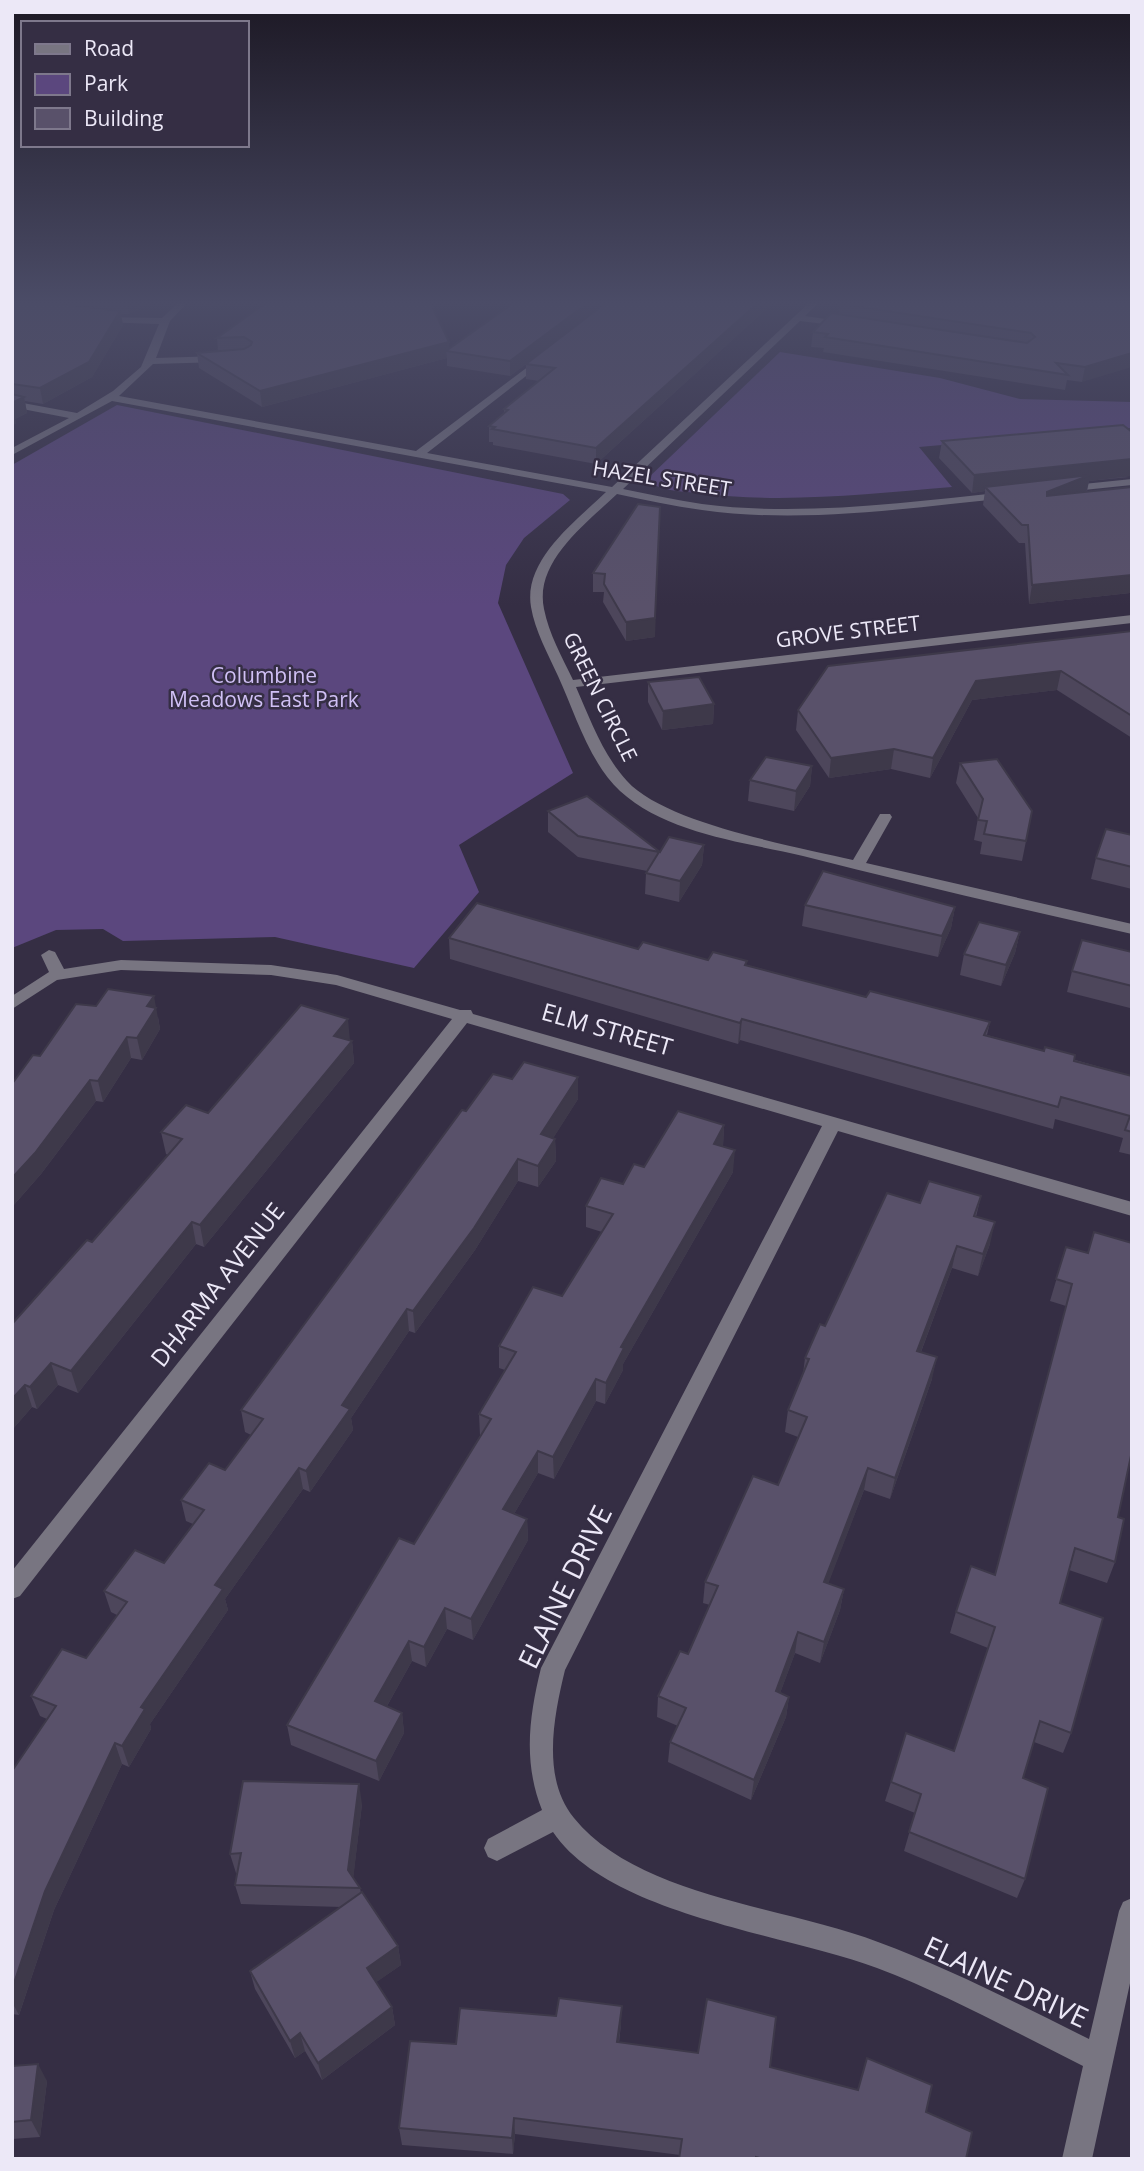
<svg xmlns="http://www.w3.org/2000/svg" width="1144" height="2171" font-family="'Open Sans',sans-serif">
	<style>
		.green { fill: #5b477e }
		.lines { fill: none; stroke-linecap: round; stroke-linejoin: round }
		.minor { fill: #787581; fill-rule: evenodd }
		.wall { fill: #4d465b }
		.shaded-wall { fill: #3e394a }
		.building { fill: #59516a; stroke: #3e394a; stroke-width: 2 }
		.labels { text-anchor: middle; stroke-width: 5; stroke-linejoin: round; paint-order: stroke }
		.far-street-label { font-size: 21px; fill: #ece8f7; stroke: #352e44 }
		.far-park-label { font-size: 21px; fill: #d0c0f5; stroke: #352e44 }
		.street-label { font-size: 24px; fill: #ece8f7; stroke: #352e44 }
		.near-street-label { font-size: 28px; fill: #ece8f7; stroke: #352e44 }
	</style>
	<rect width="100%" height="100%" fill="#352e44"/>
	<!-- green -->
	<g class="green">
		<path d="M780,352l160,26 80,21 112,3v26l-213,19 33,40c-85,7 -170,17 -255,6 -18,-2 -36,-2 -51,-13z"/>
		<polygon points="117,405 563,494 570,500 524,538 506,565 498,603 573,773 459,845 479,892 414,968 275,937 123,941 103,929 56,930 12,948 12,465"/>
	</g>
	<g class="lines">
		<!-- minor -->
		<g class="minor">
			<path d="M179,302h9l-18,19 -14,37 64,-2 5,3 -5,3 -67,2 -34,32 297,55 129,-97 5,3 -2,2 -121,94 185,34 198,-185h9l-14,14 41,6 3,5 -49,-6 -177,168c26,5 53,11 79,15 100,13 206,-2 306,-12l5,3 -5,3c-100,10 -206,26 -306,12 -29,-4 -57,-10 -85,-16 -30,29 -83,67 -73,115 5,25 18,48 29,71l559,-65v8l-556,64c14,32 27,68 51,94 39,43 168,65 226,79l27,-46h10l2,3 -26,46 266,61v10c-110,-25 -220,-50 -329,-78 -59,-14 -136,-22 -183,-65 -31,-29 -45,-78 -62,-115 -10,-22 -23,-45 -27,-69 -8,-47 45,-86 75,-115l-494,-91 -100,54v-7l57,-30 -57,-11v-6l65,12 36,-22 28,-24 18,-43 -60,-2 -3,-5 66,1z"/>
			<polygon points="1132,479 1132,485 1064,492 1059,489 1064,486"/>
			<path d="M49,950l6,2 9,17 57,-9 150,5 66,10 123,35h11l2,4 659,188v14l-294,-85 -273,539c-11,45 -24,108 9,148 64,79 213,89 304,124 73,27 142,63 211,97l30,-128 4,-9 9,-4v76l-40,185h-30l21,-93c-68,-34 -135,-71 -206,-98 -91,-34 -268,-53 -324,-136l-56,29 -9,-4 -4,-9 4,-9 54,-29c-19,-48 -13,-93 -1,-142l281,-542 -355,-103 -447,573 -8,3v-28l440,-552 -116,-34 -65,-10 -150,-5 -64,10 -45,29v-13l37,-24 -8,-17z"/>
		</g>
	</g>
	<!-- wall -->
	<g class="wall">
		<polygon points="12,302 153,302 129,314 121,314 123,325 92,377 43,404 25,401 27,413 15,419 16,423 12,426"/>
		<polygon points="267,302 449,342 449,349 515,302 774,302 596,464 493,445 493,442 489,442 489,426 504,413 504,409 539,381 526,379 526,364 510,376 447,366 447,358 262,407 199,368 197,353 218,351 217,338"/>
		<polygon points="1132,302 1082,382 1067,380 1065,390 823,352 824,348 811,347 813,332 839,315 840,304"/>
		<polygon points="942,441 1129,477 1089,481 1087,492 1132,487 1132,595 1130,593 1029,604 1025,543 1019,543 983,505 985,491 972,493 939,458"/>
		<polygon points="638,504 655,637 626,641 603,602 604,592 593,592 593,573"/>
		<polygon points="1132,631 1132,738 1057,690 972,700 930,778 891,769 829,778 796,730 798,710"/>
		<polygon points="648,682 714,704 713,724 662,730 648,702"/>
		<polygon points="960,763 1026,841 1022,861 980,854 982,842 974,840 978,818 956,783"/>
		<polygon points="812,766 810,786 794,811 748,801 750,780"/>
		<polygon points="548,811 660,852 704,845 702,865 679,902 645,894 646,873 647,871 578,857 548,832"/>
		<polygon points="1132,835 1132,889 1091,879 1096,858"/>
		<polygon points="805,905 955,907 951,928 938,957 802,926"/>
		<polygon points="1020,932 1015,953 1001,986 960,975 964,954"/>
		<polygon points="449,938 638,949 747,965 866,997 990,1022 987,1035 1132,1076 1132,1155 1119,1152 1123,1138 1055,1119 1053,1129 740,1040 738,1044 450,959"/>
		<polygon points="1132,952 1132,1002 1130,1008 1067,992 1072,971"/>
		<polygon points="158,1017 160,1029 142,1060 131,1058 103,1102 96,1101 41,1174 12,1207 12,1084 40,1056"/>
		<polygon points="350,1041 352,1041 354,1063 204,1247 196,1244 78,1393 58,1385 37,1409 32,1407 12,1430 12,1324 92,1242 168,1155 166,1154 161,1132 208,1113"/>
		<polygon points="578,1077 578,1099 553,1138 555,1139 556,1161 538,1187 518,1181 475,1250 415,1333 409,1331 351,1418 353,1430 310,1492 303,1489 225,1599 228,1610 150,1724 151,1729 129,1767 122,1764 54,1910 19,2015 12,2014 12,1771 47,1719 40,1716 31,1696 86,1658 117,1615 111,1612 104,1591 164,1563 193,1524 186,1521 181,1500 225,1470 251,1435 245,1432 241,1410 466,1111 512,1079"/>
		<polygon points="724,1125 723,1146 733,1172 623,1364 623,1370 605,1404 596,1401 554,1479 538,1473 514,1514 527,1519 528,1540 473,1640 447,1629 426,1667 412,1661 387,1706 402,1713 404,1733 379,1781 291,1745 287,1725 414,1544 480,1436 479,1414 505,1370 499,1368 499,1346 562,1296 602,1232 586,1227 586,1206 623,1184 644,1167"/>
		<polygon points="981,1196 976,1217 990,1244 978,1276 952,1268 921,1352 932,1379 890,1499 864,1490 828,1583 844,1589 840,1610 820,1663 795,1653 780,1693 789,1697 786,1717 751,1800 668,1762 670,1742 678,1726 657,1717 658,1696 688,1654 710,1605 703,1603 705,1582 778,1485 798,1437 785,1432 788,1410 803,1374 805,1358 825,1326 920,1203"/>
		<polygon points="1066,1247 1118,1517 1115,1562 1107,1583 1069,1570 1060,1603 1071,1733 1063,1753 1034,1742 1023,1778 1025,1879 1017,1898 904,1851 915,1813 885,1801 891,1782 954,1751 988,1648 950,1633 956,1612 995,1575 1066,1306 1050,1301"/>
		<polygon points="362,1804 353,1878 360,1888 361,1893 398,1946 401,1965 376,1982 392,2007 395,2025 322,2080 305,2051 295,2058 255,1989 250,1971 342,1907 241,1904 235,1885 237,1873 236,1873 230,1854"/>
		<polygon points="556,2016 621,2024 619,2043 770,2067 926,2112 966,2159 679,2159 680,2155 515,2134 513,2154 402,2145 399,2128 456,2044"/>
		<polygon points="12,2066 47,2081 40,2137 12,2139"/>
	</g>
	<!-- shaded-wall -->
	<g class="shaded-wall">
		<polygon points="127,302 153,302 129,314"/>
		<polygon points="209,302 228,302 210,312"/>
		<polygon points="589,302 608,302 510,376 510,361"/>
		<polygon points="759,302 774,302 596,464 596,448"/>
		<polygon points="120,311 123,325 92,377 43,404 40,388"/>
		<polygon points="449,342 449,351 446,351 447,358 262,407 260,391"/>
		<polygon points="1132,353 1132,367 1082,382 1085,367"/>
		<polygon points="24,397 27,413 15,419 16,423 12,426 12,403"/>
		<polygon points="1132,459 1132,476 1089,481 1086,493 1043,509 985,487 985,491 972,493 974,475"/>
		<polygon points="660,507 655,637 626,641 626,622"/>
		<polygon points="1132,575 1132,584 1130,593 1029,604 1032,585"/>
		<polygon points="1061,671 1057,690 972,700 930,778 933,758 976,681"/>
		<polygon points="714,704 713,724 662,730 663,711"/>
		<polygon points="894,749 891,769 829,778 831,758"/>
		<polygon points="812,766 810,786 794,811 796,791"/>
		<polygon points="704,845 702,865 679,902 680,881"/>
		<polygon points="955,907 951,928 938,957 942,936"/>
		<polygon points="1020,932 1015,953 1001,986 1006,965"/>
		<polygon points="154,996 160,1029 142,1060 137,1038 147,1006"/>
		<polygon points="348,1019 350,1041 334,1036"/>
		<polygon points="742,1019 740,1040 738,1044 740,1023"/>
		<polygon points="127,1037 131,1058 103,1102 98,1081"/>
		<polygon points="352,1041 354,1063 204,1247 200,1225"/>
		<polygon points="578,1077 578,1099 542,1156 541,1134"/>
		<polygon points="90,1080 96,1101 41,1174 12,1207 12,1178"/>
		<polygon points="724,1125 723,1147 714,1144"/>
		<polygon points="555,1139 556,1161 538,1187 538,1166"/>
		<polygon points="735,1150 733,1172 623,1364 623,1370 605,1404 606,1383 621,1347"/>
		<polygon points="518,1159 518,1181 475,1250 415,1333 413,1311"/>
		<polygon points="192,1222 196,1244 78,1393 71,1371"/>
		<polygon points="995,1222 990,1244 978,1276 983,1254"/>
		<polygon points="957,1246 952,1268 913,1373 917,1351"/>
		<polygon points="407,1309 409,1331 351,1418 353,1430 310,1492 306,1471 342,1405"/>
		<polygon points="937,1357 932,1379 890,1499 895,1478"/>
		<polygon points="51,1363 58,1385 37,1409 30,1387"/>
		<polygon points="596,1379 596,1401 554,1479 553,1457"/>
		<polygon points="25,1385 32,1407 12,1430 12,1399"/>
		<polygon points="538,1451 538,1473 504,1531 503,1509"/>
		<polygon points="299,1468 303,1489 225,1599 228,1610 150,1724 151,1729 129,1767 122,1746 141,1707 215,1585"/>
		<polygon points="868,1468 864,1490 821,1603 824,1582"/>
		<polygon points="527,1519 528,1540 473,1640 471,1619"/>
		<polygon points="844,1589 840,1610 820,1663 824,1642"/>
		<polygon points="445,1608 447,1629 426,1667 424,1647"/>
		<polygon points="798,1632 795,1653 773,1712 776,1691"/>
		<polygon points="409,1641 412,1661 378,1722 375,1701"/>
		<polygon points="789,1697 786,1717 751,1800 754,1780"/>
		<polygon points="402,1713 404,1733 379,1781 376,1761"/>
		<polygon points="115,1743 122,1764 54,1910 19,2015 12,2002 12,1989 45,1891"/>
		<polygon points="359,1784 362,1804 352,1889 348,1870"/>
		<polygon points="398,1946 401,1965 371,1986 367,1968"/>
		<polygon points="622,2006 621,2024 616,2060 617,2042"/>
		<polygon points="392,2007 395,2025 322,2080 318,2063"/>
		<polygon points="300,2033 305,2051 295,2058 290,2041"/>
		<polygon points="38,2064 47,2081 40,2137 31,2120"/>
		<polygon points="514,2118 515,2134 513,2154 512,2138"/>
	</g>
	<!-- building -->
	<g class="building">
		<polygon points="12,302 46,302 120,311 89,362 40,388 12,384"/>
		<polygon points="267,302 430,302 449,342 260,391 197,353 244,349 251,345 252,342 244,337 217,338"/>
		<polygon points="515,302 589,302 510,361 446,351"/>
		<polygon points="607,302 759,302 596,448 492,429 495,427 489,426 508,410 504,409 555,368 526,364"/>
		<polygon points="842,302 1132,302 1132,353 1085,367 1056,363 1068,375 825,337 828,334 813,332 831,313 1027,343 1035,337 1031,333 840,304"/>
		<polygon points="12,394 24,397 12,403"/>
		<polygon points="1123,425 1132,432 1132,459 974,475 942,441"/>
		<polygon points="1090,475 1047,492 1047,496 1132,487 1132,575 1032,585 1028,525 1022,525 985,487"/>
		<polygon points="638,504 660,507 655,618 626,622 604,584 605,574 593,573"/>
		<polygon points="1132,631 1132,716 1061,671 976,681 933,758 894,749 831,758 798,710 828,666"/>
		<polygon points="699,677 714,704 663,711 648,682"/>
		<polygon points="766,757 812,766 796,791 750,780"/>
		<polygon points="997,759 1032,811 1026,841 984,834 987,821 978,820 983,799 960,763"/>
		<polygon points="587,796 660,852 669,837 704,845 680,881 646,873 659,852 578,836 548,811"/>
		<polygon points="1106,829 1132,835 1132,867 1096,858"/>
		<polygon points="823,871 955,907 942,936 805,905"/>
		<polygon points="477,903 638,949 643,942 708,960 713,952 747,961 745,965 866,997 870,991 990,1022 984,1035 1044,1051 1045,1047 1075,1055 1074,1061 1132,1076 1132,1132 1125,1130 1130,1116 1061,1097 1058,1107 742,1019 740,1023 449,938"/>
		<polygon points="979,922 1020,932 1006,965 964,954"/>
		<polygon points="1082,940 1132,952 1132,986 1072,971"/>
		<polygon points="108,989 154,996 147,1006 156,1008 137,1038 127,1037 98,1081 90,1080 35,1153 12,1178 12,1084 33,1055 40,1056 76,1004 96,1006"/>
		<polygon points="301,1005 348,1019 334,1036 352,1041 200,1225 192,1222 71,1371 51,1363 30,1387 25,1385 12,1399 12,1324 87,1240 92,1242 182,1139 161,1132 186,1105 208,1113"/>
		<polygon points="524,1062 578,1077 541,1134 555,1139 538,1166 518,1159 474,1228 413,1311 407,1309 342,1405 350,1409 306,1471 299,1468 215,1585 223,1589 141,1707 145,1709 122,1746 115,1743 45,1891 12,1989 12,1771 56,1706 31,1696 62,1649 86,1658 127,1602 104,1591 135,1550 164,1563 204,1510 181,1500 209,1463 225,1470 263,1419 241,1410 462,1110 466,1111 493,1074 512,1079"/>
		<polygon points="678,1111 724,1125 714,1144 735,1150 621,1347 624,1348 606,1383 596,1379 553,1457 538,1451 503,1509 527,1519 471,1619 445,1608 424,1647 409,1641 375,1701 402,1713 376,1761 287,1725 399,1538 414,1544 491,1419 479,1414 516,1352 499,1346 533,1287 562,1296 613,1214 586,1206 601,1178 623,1184 634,1164 644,1167"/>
		<polygon points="929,1181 981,1196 974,1216 995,1222 983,1254 957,1246 917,1351 937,1357 895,1478 868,1468 824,1582 844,1589 824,1642 798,1632 776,1691 789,1697 754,1780 670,1742 686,1708 658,1696 680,1651 688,1654 718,1586 705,1582 753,1476 778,1485 807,1417 788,1410 809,1359 805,1358 820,1324 825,1326 887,1193 920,1203"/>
		<polygon points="1094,1232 1132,1243 1132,1451 1118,1517 1124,1519 1115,1562 1075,1548 1060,1603 1103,1618 1071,1733 1040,1721 1023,1778 1048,1788 1025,1879 909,1832 921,1794 891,1782 906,1733 954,1751 995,1627 956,1612 971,1566 995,1575 1072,1284 1056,1279 1066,1247 1088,1253"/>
		<polygon points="243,1781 359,1784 348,1870 360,1888 235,1885 241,1853 230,1854"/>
		<polygon points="362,1892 398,1946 367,1968 392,2007 318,2063 300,2033 290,2041 250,1971"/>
		<polygon points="559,1998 622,2006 617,2042 698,2053 707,1999 776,2017 770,2067 858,2090 867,2058 932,2085 926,2112 972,2132 966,2159 764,2159 756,2157 756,2159 679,2159 682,2139 514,2118 512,2138 399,2128 410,2041 456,2044 460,2008 556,2016"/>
		<polygon points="38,2064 31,2120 12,2122 12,2066"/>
	</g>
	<!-- sky -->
	<linearGradient id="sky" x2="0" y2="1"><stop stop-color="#1d1925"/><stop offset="0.5" stop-color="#4b4c67"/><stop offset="1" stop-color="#4b4c67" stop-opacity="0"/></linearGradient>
	<rect width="1144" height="606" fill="url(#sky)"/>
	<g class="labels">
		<!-- far-street labels -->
		<g class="far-street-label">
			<text transform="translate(662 479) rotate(9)" y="7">HAZEL STREET</text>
			<text transform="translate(848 632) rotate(-7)" y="7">GROVE STREET</text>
			<text transform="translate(600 697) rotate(64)" y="7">GREEN CIRCLE</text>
		</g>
		<!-- far-park labels -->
		<g class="far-park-label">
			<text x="264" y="683">Columbine<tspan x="264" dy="24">Meadows East Park</tspan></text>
		</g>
		<!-- street labels -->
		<g class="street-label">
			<text transform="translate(607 1030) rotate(16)" y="8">ELM STREET</text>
			<text transform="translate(218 1285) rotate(-52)" y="8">DHARMA AVENUE</text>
		</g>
		<!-- near-street labels -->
		<g class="near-street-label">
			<text transform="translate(565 1587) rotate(-64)" y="10">ELAINE DRIVE</text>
			<text transform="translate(1006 1982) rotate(25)" y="10">ELAINE DRIVE</text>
		</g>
	</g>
	<!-- border -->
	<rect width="1144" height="2171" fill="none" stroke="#ece8f7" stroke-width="28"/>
	<!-- legend -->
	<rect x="21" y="21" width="228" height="126" fill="#352e44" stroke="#7e788c" stroke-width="2"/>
	<rect x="35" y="44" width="35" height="10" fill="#787581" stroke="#7e788c" stroke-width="2"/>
	<text x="84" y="56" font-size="21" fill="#ece8f7">Road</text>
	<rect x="35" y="74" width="35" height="21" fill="#5b477e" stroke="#7e788c" stroke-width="2"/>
	<text x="84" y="91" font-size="21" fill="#ece8f7">Park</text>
	<rect x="35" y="108" width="35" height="21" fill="#59516a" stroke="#7e788c" stroke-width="2"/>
	<text x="84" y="126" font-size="21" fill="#ece8f7">Building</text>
</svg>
